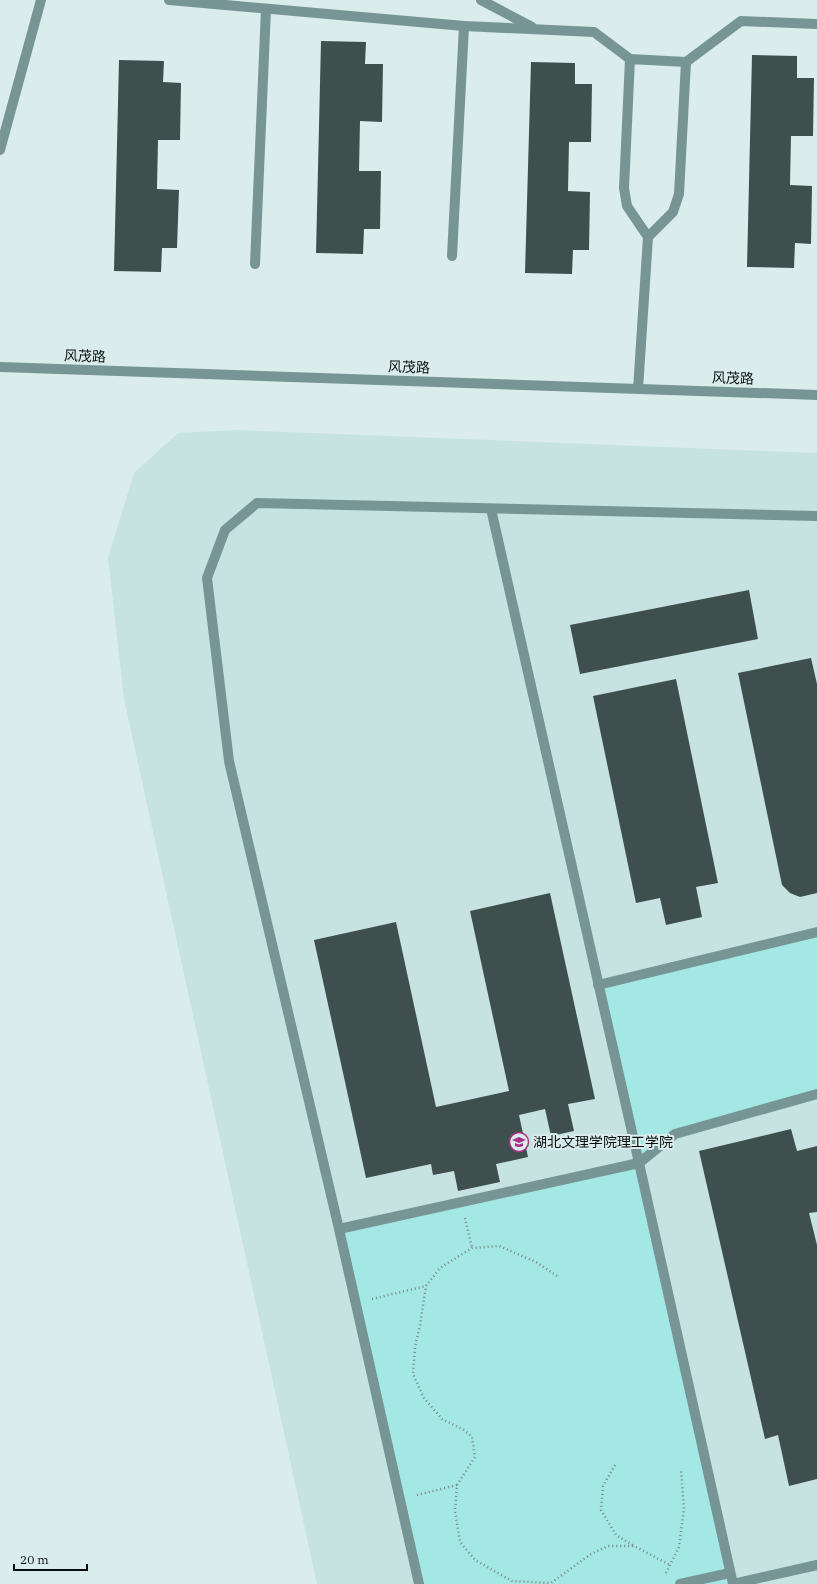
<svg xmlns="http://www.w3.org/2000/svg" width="817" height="1584" font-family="'IBM Plex Serif','Noto Sans SC',serif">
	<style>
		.built { fill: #c6e3e1 }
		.green { fill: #a4e8e6 }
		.building { fill: #3f4f4e }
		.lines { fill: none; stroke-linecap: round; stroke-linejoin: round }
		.path { stroke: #778483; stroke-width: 2.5; stroke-dasharray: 1 3; stroke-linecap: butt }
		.service { stroke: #779594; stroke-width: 10 }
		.tertiary { stroke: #779594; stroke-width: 10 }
		.labels { text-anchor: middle; stroke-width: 4; stroke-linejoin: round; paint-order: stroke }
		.street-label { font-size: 14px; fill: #070d0d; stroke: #daedec }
		.poi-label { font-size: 14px; fill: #070d0d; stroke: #daedec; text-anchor: start }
	</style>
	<rect width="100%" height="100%" fill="#daedec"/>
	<!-- built -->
	<polygon class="built" points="236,430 817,453 817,1584 317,1584 124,699 108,558 134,473 178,433"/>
	<!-- green -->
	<polygon class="green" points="817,932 817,1094 675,1134 639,1164 733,1584 419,1584 339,1229 639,1163 598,985"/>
	<!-- building -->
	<g class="building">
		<polygon points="321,41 366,42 365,64 383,64 382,122 360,121 359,171 381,171 380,229 364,229 363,254 316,253"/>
		<polygon points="752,55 797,56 797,78 814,78 813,136 791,136 790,185 812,186 811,244 795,243 794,268 747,267"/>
		<polygon points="119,60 164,61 163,82 181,83 180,140 158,140 157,189 179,190 177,248 162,248 161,272 114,271"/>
		<polygon points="531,62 575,63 575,84 592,84 591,142 569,142 568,191 590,192 589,250 573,250 572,274 525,273"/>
		<polygon points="749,590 758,639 580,674 570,625"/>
		<polygon points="811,658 817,684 817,893 800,897 790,893 782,885 738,673"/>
		<polygon points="676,679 718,883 696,887 702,917 666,925 660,898 636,903 593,696"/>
		<polygon points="550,893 595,1099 568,1104 574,1131 551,1136 545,1109 519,1115 528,1157 496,1164 500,1182 458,1191 454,1171 433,1175 431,1164 366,1178 314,940 396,922 436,1107 509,1091 470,911"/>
		<polygon points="791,1129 797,1151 817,1146 817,1212 809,1213 817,1245 817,1479 789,1486 778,1435 765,1439 699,1151"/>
	</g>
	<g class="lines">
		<!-- path -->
		<g class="path">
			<polyline points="465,1218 472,1248"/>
			<polyline points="557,1276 536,1262 499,1246 472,1248 440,1268 426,1286 420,1325 415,1347 413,1374 424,1398 442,1419 464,1430 472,1437 475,1457 457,1485 455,1511 460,1542 475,1560 512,1581 551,1583 591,1554 608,1546 634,1546 670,1565"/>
			<polyline points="372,1299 426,1286"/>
			<polyline points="615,1465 603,1486 601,1510 616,1535 634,1546"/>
			<polyline points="417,1495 457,1485"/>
			<polyline points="666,1573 679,1547 684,1509 681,1470"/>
		</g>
		<!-- service -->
		<g class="service">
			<polyline points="169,0 464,26"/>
			<polyline points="481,0 532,27"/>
			<polyline points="686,62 741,21 817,24"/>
			<polyline points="0,150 41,0"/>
			<polyline points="452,256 464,26 594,32 630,59"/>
			<polyline points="255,264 266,9"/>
			<polyline points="638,389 648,237 673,212 679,194 686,62 630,59 624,188 627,206 648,237"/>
			<polyline points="491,509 639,1163 675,1134 817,1094"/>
			<polyline points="598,985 817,932"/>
			<polyline points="339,1229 639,1163 733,1584"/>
			<polyline points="419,1584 339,1229 229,761 207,578 225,530 257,503 817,516"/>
			<polyline points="680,1584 730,1573"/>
			<polyline points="733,1584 817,1565"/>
		</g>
		<!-- tertiary -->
		<polyline class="tertiary" points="0,367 817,395"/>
	</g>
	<!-- icons -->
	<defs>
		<symbol id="university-ring" viewBox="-11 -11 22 22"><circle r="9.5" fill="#daedec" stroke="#aa3083" stroke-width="1.5"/><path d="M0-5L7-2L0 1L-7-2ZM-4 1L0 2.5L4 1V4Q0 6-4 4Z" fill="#aa3083"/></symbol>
	</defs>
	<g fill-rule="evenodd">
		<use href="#university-ring" x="508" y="1131" width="22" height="22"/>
	</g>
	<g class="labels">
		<!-- street labels -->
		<g class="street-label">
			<text transform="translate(85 356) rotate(2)" y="5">风茂路</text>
			<text transform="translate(409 367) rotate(2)" y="5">风茂路</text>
			<text transform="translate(733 378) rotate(2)" y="5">风茂路</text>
		</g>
		<!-- poi labels -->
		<g class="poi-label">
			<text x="533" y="1147">湖北文理学院理工学院</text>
		</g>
	</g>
	<!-- scale -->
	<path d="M14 1564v6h73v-6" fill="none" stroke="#070d0d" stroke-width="2"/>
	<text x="20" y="1564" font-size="12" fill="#070d0d" stroke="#daedec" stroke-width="3" paint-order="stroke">20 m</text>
</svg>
